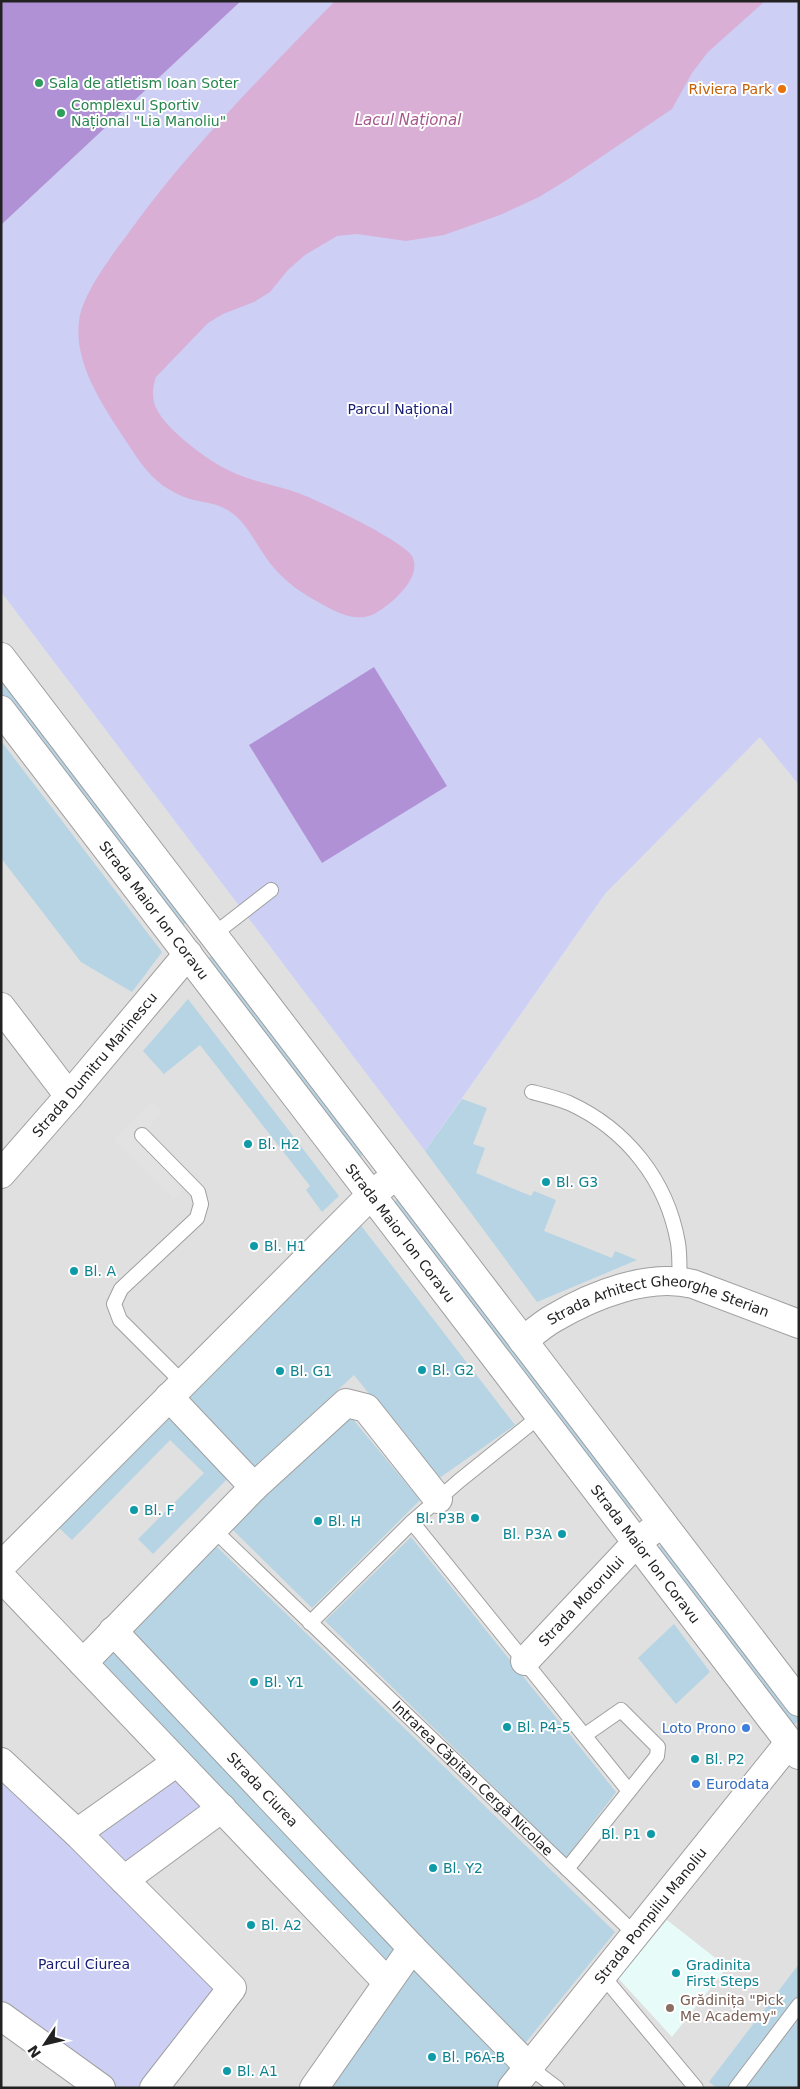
<svg xmlns="http://www.w3.org/2000/svg" width="800" height="2089" font-family="'DejaVu Sans',sans-serif">
	<style>
		.residential { fill: #dfe0df }
		.education { fill: #e7fcf9 }
		.grass { fill: #b6d4e4 }
		.park { fill: #cdd0f4 }
		.pitch { fill: #b191d6 }
		.parking { fill: #e2e2e2 }
		.water { fill: #d9afd6 }
		.lines { fill: none; stroke-linecap: round; stroke-linejoin: round }
		.service-casing { stroke: #9f9f9f; stroke-width: 16 }
		.minor-casing { stroke: #9f9f9f; stroke-width: 30 }
		.tertiary-casing { stroke: #9f9f9f; stroke-width: 30 }
		.service { stroke: #fff; stroke-width: 14 }
		.minor { stroke: #fff; stroke-width: 28 }
		.tertiary { stroke: #fff; stroke-width: 28 }
		.leisure-dot { fill: #2e9e5b; stroke: #fff; stroke-width: 2 }
		.food-dot { fill: #e8710a; stroke: #fff; stroke-width: 2 }
		.culture-dot { fill: #0f9aa8; stroke: #fff; stroke-width: 2 }
		.shop-dot { fill: #3f7fe0; stroke: #fff; stroke-width: 2 }
		.education-dot { fill: #8d6e63; stroke: #fff; stroke-width: 2 }
		.labels { text-anchor: middle; stroke-width: 4; stroke-linejoin: round; paint-order: stroke }
		.leisure-label { font-size: 14px; fill: #27864d; stroke: #fff; text-anchor: start }
		.food-label { font-size: 14px; fill: #c56008; stroke: #fff; text-anchor: end }
		.park-label { font-size: 14px; fill: #192076; stroke: #fff }
		.street-label { font-size: 14px; fill: #222; stroke: #fff }
		.culture-label { font-size: 14px; fill: #0d838f; stroke: #fff; text-anchor: start }
		.shop-label { font-size: 14px; fill: #366cbe; stroke: #fff; text-anchor: end }
		.education-label { font-size: 14px; fill: #785e54; stroke: #fff; text-anchor: start }
		.water-label { font-size: 15px; font-style: italic; fill: #a7588c; stroke: #fff }
	</style>
	<rect width="100%" height="100%" fill="#eaf1ed"/>
	<!-- residential -->
	<polygon class="residential" points="1,592 425,1151 605,894 760,736 799,785 799,2088 1,2088"/>
	<!-- education -->
	<polygon class="education" points="667,1920 727,1967 672,2037 618,1978"/>
	<!-- grass -->
	<g class="grass">
		<polygon points="5,682 188,921 182,926 1,700 1,685"/>
		<polygon points="1,741 162,952 132,992 81,962 1,858"/>
		<polygon points="212,955 365,1153 358,1158 204,963"/>
		<polygon points="188,999 339,1196 322,1212 306,1190 310,1186 200,1045 164,1074 143,1051"/>
		<polygon points="462,1099 487,1108 473,1144 485,1148 476,1173 531,1196 534,1191 556,1200 544,1231 612,1258 615,1251 637,1260 537,1302 425,1151"/>
		<polygon points="399,1198 634,1507 627,1512 393,1203"/>
		<polygon points="359,1223 515,1425 438,1479 354,1375 252,1469 183,1400"/>
		<polygon points="170,1410 232,1474 153,1554 138,1539 204,1473 170,1440 72,1540 54,1523"/>
		<polygon points="351,1417 420,1500 312,1608 230,1527"/>
		<polygon points="411,1537 616,1792 566,1858 325,1621"/>
		<polygon points="214,1544 615,1932 523,2046 130,1634"/>
		<path d="M663,1544l136,169c0,7 -1,10 -8,13l-135,-176z"/>
		<polygon points="674,1624 710,1672 676,1704 638,1658"/>
		<polygon points="113,1641 402,1949 385,1972 92,1663"/>
		<polygon points="799,1964 799,1995 727,2088 717,2088 709,2082"/>
		<polygon points="415,1966 514,2067 498,2088 329,2088"/>
		<polygon points="799,2014 799,2088 743,2088"/>
	</g>
	<!-- park -->
	<g class="park">
		<polygon points="241,1 799,1 799,785 760,737 605,894 425,1151 1,592 1,225"/>
		<polygon points="177,1767 215,1808 118,1880 226,1988 148,2088 113,2088 1,2007 1,1770 76,1839"/>
	</g>
	<!-- pitch -->
	<g class="pitch">
		<polygon points="1,1 241,1 1,225"/>
		<polygon points="374,667 447,786 322,863 249,745"/>
	</g>
	<!-- parking -->
	<polygon class="parking" points="152,1101 163,1112 139,1136 187,1185 173,1199 114,1139"/>
	<!-- water -->
	<path class="water" d="M335,1h430l-57,51 -16,21 -20,36 -102,69 -31,19 -39,18 -56,20 -38,6 -49,-7 -20,2 -32,19 -17,15 -18,22 -16,10 -31,12 -15,9 -52,54c-3,9 -4,16 -2,25 5,23 53,58 74,68 23,12 49,15 73,24 20,8 101,46 111,62 3,5 3,12 1,18 -5,14 -21,29 -34,37 -16,11 -32,6 -48,-2 -25,-13 -47,-26 -64,-50 -11,-15 -20,-35 -35,-46 -13,-10 -27,-10 -42,-14 -10,-3 -19,-8 -28,-14 -17,-13 -28,-32 -40,-50 -22,-34 -53,-80 -41,-124 8,-25 30,-55 46,-76 61,-85 135,-159 208,-234z"/>
	<g class="lines">
		<defs>
			<g id="service">
				<polyline points="213,935 271,890"/>
				<path d="M532,1092c12,3 25,6 37,11 57,26 98,77 109,140 2,12 1,26 2,38"/>
				<polyline points="142,1135 198,1192 201,1204 197,1218 121,1289 114,1304 120,1320 183,1383"/>
				<polyline points="412,1522 629,1791"/>
				<path id="s1" d="M213,1529l422,405"/>
				<polyline points="310,1623 412,1522 459,1481 540,1416"/>
				<polyline points="567,1869 657,1756 658,1747 621,1710 585,1735"/>
				<polyline points="602,1975 696,2088"/>
				<polyline points="528,2066 557,2088"/>
				<polyline points="736,2088 799,2005"/>
			</g>
			<g id="minor">
				<polyline points="1,1007 69,1096"/>
				<path id="s2" d="M1,1174l68,-78 119,-142"/>
				<path id="s3" d="M523,1341c10,-8 20,-17 31,-23 39,-23 94,-45 139,-34l106,40"/>
				<polyline points="169,1397 254,1487"/>
				<polyline points="1,1577 387,1982"/>
				<path id="s4" d="M113,1631l299,317 116,118"/>
				<path id="s5" d="M525,1661l111,-118 26,-20"/>
				<polyline points="83,1663 254,1487 346,1403 366,1408 438,1499"/>
				<polyline points="1,1762 77,1833 232,1988 154,2088"/>
				<polyline points="77,1833 177,1762"/>
				<polyline points="124,1880 222,1808"/>
				<polyline points="1,2016 101,2088"/>
				<polyline points="314,2088 412,1948"/>
				<path id="s6" d="M512,2088l277,-345"/>
			</g>
			<g id="tertiary">
				<polyline points="1,657 799,1702"/>
				<path id="s7" d="M1,710l798,1045"/>
				<polyline points="1,1566 371,1195 385,1184"/>
			</g>
		</defs>
		<!-- service casing -->
		<use href="#service" class="service-casing"/>
		<!-- minor casing -->
		<use href="#minor" class="minor-casing"/>
		<!-- tertiary casing -->
		<use href="#tertiary" class="tertiary-casing"/>
		<!-- service -->
		<use href="#service" class="service"/>
		<!-- minor -->
		<use href="#minor" class="minor"/>
		<!-- tertiary -->
		<use href="#tertiary" class="tertiary"/>
	</g>
	<!-- markers -->
	<g class="leisure-dot">
		<circle cx="39" cy="83" r="5"/>
		<circle cx="61" cy="113" r="5"/>
	</g>
	<circle class="food-dot" cx="782" cy="89" r="5"/>
	<g class="culture-dot">
		<circle cx="248" cy="1144" r="5"/>
		<circle cx="546" cy="1182" r="5"/>
		<circle cx="254" cy="1246" r="5"/>
		<circle cx="74" cy="1271" r="5"/>
		<circle cx="422" cy="1370" r="5"/>
		<circle cx="280" cy="1371" r="5"/>
		<circle cx="134" cy="1510" r="5"/>
		<circle cx="475" cy="1518" r="5"/>
		<circle cx="318" cy="1521" r="5"/>
		<circle cx="562" cy="1534" r="5"/>
		<circle cx="254" cy="1682" r="5"/>
		<circle cx="507" cy="1727" r="5"/>
		<circle cx="695" cy="1759" r="5"/>
		<circle cx="651" cy="1834" r="5"/>
		<circle cx="433" cy="1868" r="5"/>
		<circle cx="251" cy="1925" r="5"/>
		<circle cx="676" cy="1973" r="5"/>
		<circle cx="432" cy="2057" r="5"/>
		<circle cx="227" cy="2071" r="5"/>
	</g>
	<g class="shop-dot">
		<circle cx="746" cy="1728" r="5"/>
		<circle cx="696" cy="1784" r="5"/>
	</g>
	<circle class="education-dot" cx="670" cy="2008" r="5"/>
	<g class="labels">
		<!-- leisure labels -->
		<g class="leisure-label">
			<text x="49" y="88">Sala de atletism Ioan Soter</text>
			<text x="71" y="110">Complexul Sportiv<tspan x="71" dy="16">Național "Lia Manoliu"</tspan></text>
		</g>
		<!-- food labels -->
		<g class="food-label">
			<text x="772" y="94">Riviera Park</text>
		</g>
		<!-- park labels -->
		<g class="park-label">
			<text x="400" y="414">Parcul Național</text>
			<text x="84" y="1969">Parcul Ciurea</text>
		</g>
		<!-- street labels -->
		<g class="street-label">
			<text dy="5" stroke="none"><textPath href="#s7" startOffset="252">Strada Maior Ion Coravu</textPath></text>
			<text dy="5" stroke="none"><textPath href="#s2" startOffset="144">Strada Dumitru Marinescu</textPath></text>
			<text dy="5" stroke="none"><textPath href="#s7" startOffset="658">Strada Maior Ion Coravu</textPath></text>
			<text dy="5" stroke="none"><textPath href="#s3" startOffset="149">Strada Arhitect Gheorghe Sterian</textPath></text>
			<text dy="5" stroke="none"><textPath href="#s7" startOffset="1062">Strada Maior Ion Coravu</textPath></text>
			<text dy="5" stroke="none"><textPath href="#s5" startOffset="82">Strada Motorului</textPath></text>
			<text dy="5" stroke="none"><textPath href="#s1" startOffset="360">Intrarea Căpitan Cergă Nicolae</textPath></text>
			<text dy="5" stroke="none"><textPath href="#s4" startOffset="218">Strada Ciurea</textPath></text>
			<text dy="5" stroke="none"><textPath href="#s6" startOffset="221">Strada Pompiliu Manoliu</textPath></text>
		</g>
		<!-- culture labels -->
		<g class="culture-label">
			<text x="258" y="1149">Bl. H2</text>
			<text x="556" y="1187">Bl. G3</text>
			<text x="264" y="1251">Bl. H1</text>
			<text x="84" y="1276">Bl. A</text>
			<text x="432" y="1375">Bl. G2</text>
			<text x="290" y="1376">Bl. G1</text>
			<text x="144" y="1515">Bl. F</text>
			<text x="465" y="1523" text-anchor="end">Bl. P3B</text>
			<text x="328" y="1526">Bl. H</text>
			<text x="552" y="1539" text-anchor="end">Bl. P3A</text>
			<text x="264" y="1687">Bl. Y1</text>
			<text x="517" y="1732">Bl. P4-5</text>
			<text x="705" y="1764">Bl. P2</text>
			<text x="641" y="1839" text-anchor="end">Bl. P1</text>
			<text x="443" y="1873">Bl. Y2</text>
			<text x="261" y="1930">Bl. A2</text>
			<text x="686" y="1970">Gradinita<tspan x="686" dy="16">First Steps</tspan></text>
			<text x="442" y="2062">Bl. P6A-B</text>
			<text x="237" y="2076">Bl. A1</text>
		</g>
		<!-- shop labels -->
		<g class="shop-label">
			<text x="736" y="1733">Loto Prono</text>
			<text x="706" y="1789" text-anchor="start">Eurodata</text>
		</g>
		<!-- education labels -->
		<g class="education-label">
			<text x="680" y="2005">Grădinița "Pick<tspan x="680" dy="16">Me Academy"</tspan></text>
		</g>
		<!-- water labels -->
		<g class="water-label">
			<text x="408" y="125">Lacul Național</text>
		</g>
	</g>
	<!-- border -->
	<rect width="800" height="2089" fill="none" stroke="#222222" stroke-width="5"/>
	<!-- north arrow -->
	<g transform="translate(45 2044) rotate(235)" stroke="#ffffff" stroke-width="4" paint-order="stroke">
	<path d="M0-4L9 19L0 12L-9 19Z" fill="#222222"/>
	<text y="-8" font-size="14" font-weight="bold" text-anchor="middle" fill="#222222">N</text>
	</g>
</svg>
